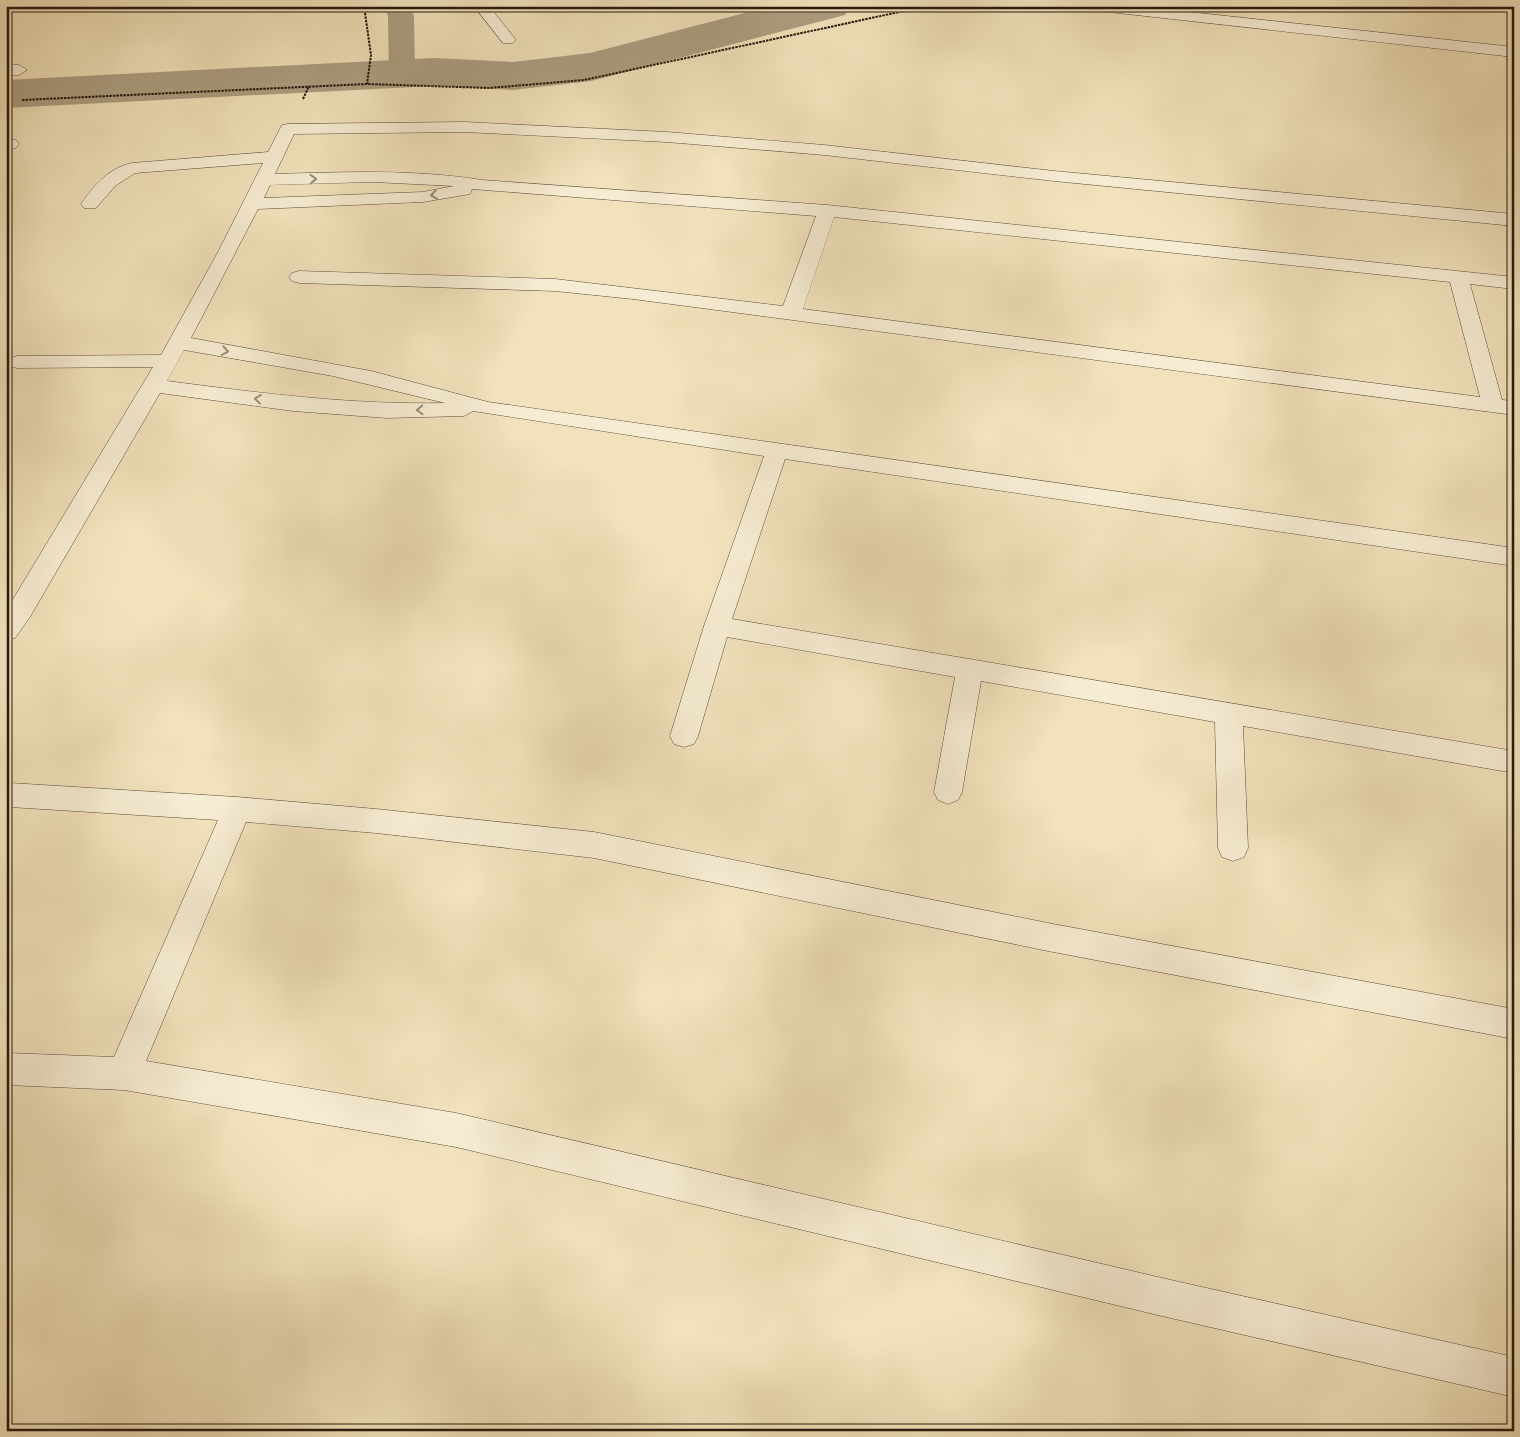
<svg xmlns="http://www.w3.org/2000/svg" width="1520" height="1437" font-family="'EB Garamond',serif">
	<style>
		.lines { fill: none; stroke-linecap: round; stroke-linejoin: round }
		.canal { fill: #ac9e81; fill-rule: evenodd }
		.river { fill: #ac9e81; fill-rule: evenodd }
		.minor-casing { stroke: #594b3a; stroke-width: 1 }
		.path { stroke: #26190f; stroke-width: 2; stroke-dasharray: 2.5 1; stroke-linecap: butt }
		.minor { fill: #f6ecd3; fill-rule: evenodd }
		.oneway { stroke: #988d7b }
	</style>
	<rect width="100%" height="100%" fill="#f1e2bb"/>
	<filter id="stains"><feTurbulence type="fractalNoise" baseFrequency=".004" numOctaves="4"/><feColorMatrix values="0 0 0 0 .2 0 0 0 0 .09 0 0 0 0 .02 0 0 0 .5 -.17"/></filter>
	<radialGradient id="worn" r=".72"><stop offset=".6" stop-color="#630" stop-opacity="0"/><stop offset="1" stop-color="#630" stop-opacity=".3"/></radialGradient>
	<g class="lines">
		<!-- canal -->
		<polygon class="canal" points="384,6 409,6 414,16 415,75 412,81 402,83 392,81 389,75 388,16"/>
		<!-- river -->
		<polygon class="river" points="772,6 851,6 845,15 591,81 513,90 433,86 6,108 6,80 433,58 513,62 590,53"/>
		<defs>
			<g id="minor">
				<polygon points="474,6 489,6 516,40 513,43 503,43"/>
				<polygon points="1084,6 1134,6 1514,47 1514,57 1091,10"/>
				<polygon points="6,65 19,65 27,70 19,75 6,75"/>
				<path d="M464,122l203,10 157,13 230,26 460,43v12l-460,-45 -230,-26 -157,-13 -203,-10 -170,2 -19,40c70,-2 138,-5 207,6l345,25 687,72v12l-44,-5 32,116 12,1v14l-881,-116 -78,-8 -256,-8 -7,-2 -3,-4 3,-4 7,-2 256,8 228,27 33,-90 -344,-27 -2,5 -47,8 -165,7 -67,129 180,33 117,31 1026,146v18l-729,-107 -53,160 782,132v22l-271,-47 5,122 -4,9 -11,4 -11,-4 -4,-9 -3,-126 -234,-41 -19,111 -4,8 -10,4 -10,-4 -4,-8 21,-115 -228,-40 -29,99 -4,8 -10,3 -10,-3 -4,-8 34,-110 60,-170 -291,-45 -9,5 -77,2 -94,-7 -133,-18 -130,224 -15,21 -9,2v-29l147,-244 -136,1 -7,-2 -4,-4 4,-4 7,-2 144,-1 57,-103 45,-89 -128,10 -20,13 -19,22h-12l-3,-4c13,-19 28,-36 51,-41l136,-11 14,-27 6,-1zM373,182l81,4 -31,6 -159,6 6,-13zM834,217l616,65 30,115 -677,-88zM184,350l149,26 112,27c-94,2 -185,-10 -278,-22z"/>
				<polygon points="6,139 16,140 19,144 16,148 6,149"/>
				<polygon points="10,783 237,797 376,809 594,832 1053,924 1514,1009 1514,1039 1053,952 594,858 376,833 246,822 146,1061 456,1113 1162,1278 1514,1357 1514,1397 1162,1316 456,1147 124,1090 6,1085 6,1053 114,1057 218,820 10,807 6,806 6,784"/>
			</g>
		</defs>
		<!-- minor casing -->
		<use href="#minor" class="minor-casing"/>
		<!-- path -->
		<g class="path">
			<polyline points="364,6 371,55 367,84"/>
			<polyline points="303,99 309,86"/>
			<polyline points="22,100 367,84 489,88 584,80 927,6"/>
		</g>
		<!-- minor -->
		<use href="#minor" class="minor"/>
	</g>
	<!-- one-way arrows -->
	<defs><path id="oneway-chevron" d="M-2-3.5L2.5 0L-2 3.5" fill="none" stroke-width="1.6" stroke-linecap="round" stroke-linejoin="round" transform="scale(1.25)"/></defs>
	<g class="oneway">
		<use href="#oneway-chevron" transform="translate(313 179) rotate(-2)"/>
		<use href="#oneway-chevron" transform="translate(434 195) rotate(172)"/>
		<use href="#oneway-chevron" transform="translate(225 351) rotate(10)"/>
		<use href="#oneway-chevron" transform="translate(258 399) rotate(-173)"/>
		<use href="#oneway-chevron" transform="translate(420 410) rotate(178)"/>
	</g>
	<!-- margin -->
	<rect width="1520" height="1437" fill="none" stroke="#f1e2bb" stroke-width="25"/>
	<rect x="8" y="8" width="1505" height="1422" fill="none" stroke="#26190f" stroke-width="2.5"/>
	<rect x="12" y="12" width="1495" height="1412" fill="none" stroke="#26190f"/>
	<rect width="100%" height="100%" filter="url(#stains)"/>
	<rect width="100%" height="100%" fill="url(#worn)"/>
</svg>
